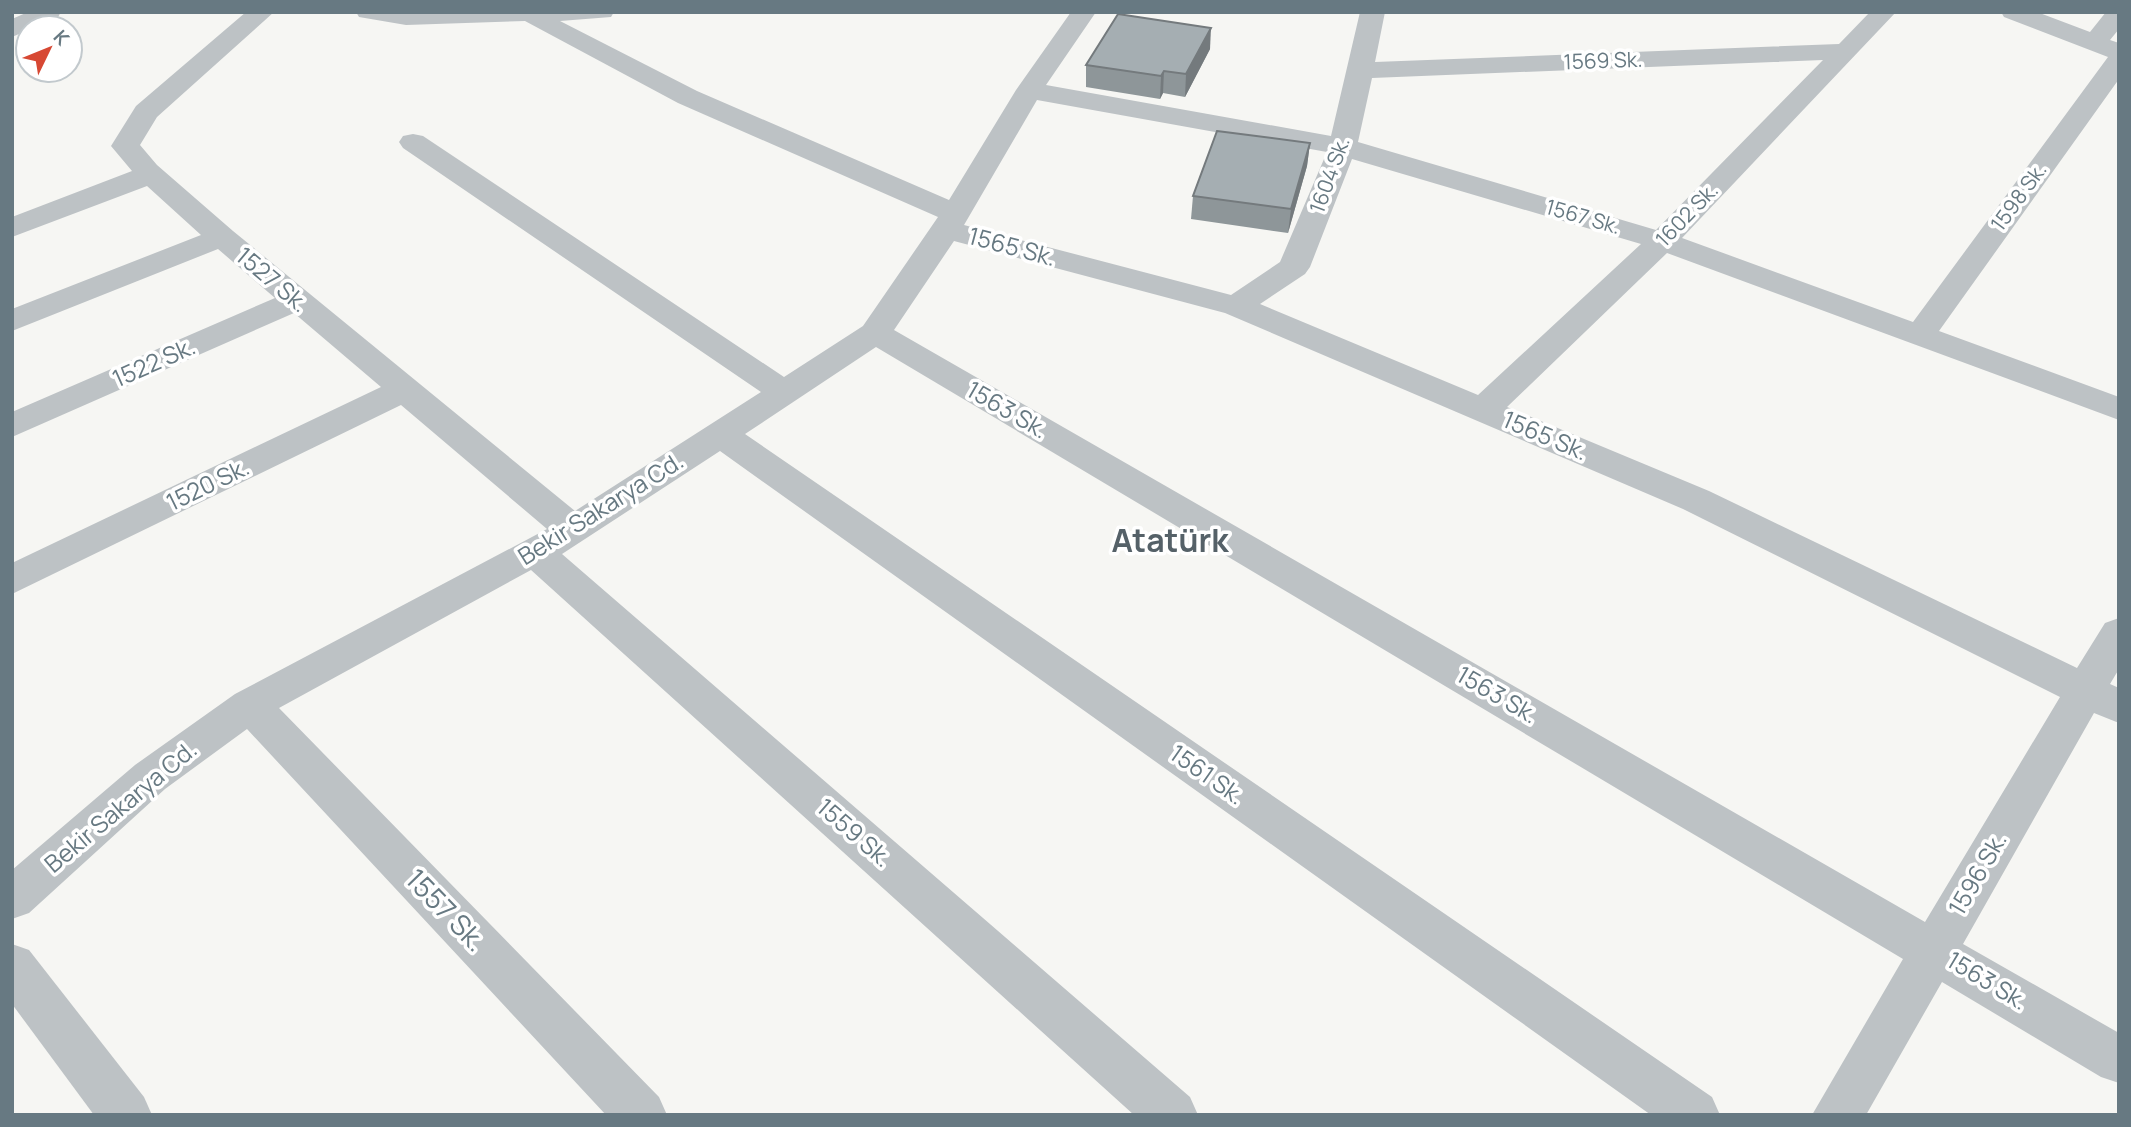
<svg xmlns="http://www.w3.org/2000/svg" width="2131" height="1127" font-family="Manrope,sans-serif">
	<style>
		.lines { fill: none; stroke-linecap: round; stroke-linejoin: round }
		.minor { fill: #bdc2c5; fill-rule: evenodd }
		.wall { fill: #8e9699 }
		.shaded-wall { fill: #747a7d }
		.building { fill: #a5aeb2; stroke: #747a7d; stroke-width: 2 }
		.labels { text-anchor: middle; stroke-width: 7; stroke-linejoin: round; paint-order: stroke }
		.far-street-label { font-size: 21px; fill: #677982; stroke: #fff }
		.street-label { font-size: 24px; fill: #677982; stroke: #fff }
		.near-street-label { font-size: 28px; fill: #677982; stroke: #fff }
		.district-label { font-size: 32px; font-weight: bold; fill: #556168; stroke: #fff }
	</style>
	<rect width="100%" height="100%" fill="#f6f6f3"/>
	<g class="lines">
		<!-- minor -->
		<g class="minor">
			<polygon points="28,12 61,12 58,17 12,37 12,19"/>
			<path d="M246,12h28l-117,105 -17,28 17,20 76,66 342,280 186,-119 -358,-244 -4,-6 4,-6 10,-2 10,2 361,241 79,-51 75,-109 -260,-114 -153,-82 -119,4 -47,-8 -3,-5h258l-3,5 -51,4 137,70 252,109 67,-110 55,-78h25l-50,73 285,51 29,-124h25l-10,50 464,-18 31,-32h26l-214,226 231,84 195,-265 -104,-40 -3,-5h36l53,20 16,-20h13v17l-9,11 9,3v36l-180,252 180,66v23l-452,-167 -160,154 202,84 368,177 28,-45 14,-5v51l-9,15 9,4v35l-25,-10 -131,231 156,89v50l-18,-6 -159,-95 -76,133h-54l91,-156 -1027,-612 -131,87 967,663 8,18h-69l-931,-664 -158,103 628,543 8,18h-64l-603,-545 -252,138 380,389 8,18h-61l-359,-386 -82,60 -136,124 -17,6v-49l123,-105 100,-71 312,-165 -146,-124 -389,189v-31l369,-176 -87,-74 -282,124v-25l263,-114 -57,-49 -206,82v-22l189,-74 -54,-49 -135,51v-20l120,-46 -21,-25 25,-40zM1823,60l-167,170 -298,-88 14,-64zM1037,100l290,52 -47,110 -49,33 -267,-70zM1352,159l289,85 -163,151 -218,-91 45,-30 5,-7zM954,241l271,72 458,196 377,188 -135,225 -1031,-592z"/>
			<polygon points="12,944 29,950 144,1097 152,1115 94,1115 12,1004"/>
		</g>
	</g>
	<!-- wall -->
	<g class="wall">
		<polygon points="1210,49 1185,97 1163,93 1160,99 1086,87 1086,65"/>
		<polygon points="1310,143 1307,166 1288,233 1191,219 1193,196"/>
	</g>
	<!-- shaded-wall -->
	<g class="shaded-wall">
		<polygon points="1211,28 1210,49 1185,97 1186,74"/>
		<polygon points="1164,71 1163,93 1160,99 1161,76"/>
		<polygon points="1310,143 1307,166 1288,233 1291,209"/>
	</g>
	<!-- building -->
	<g class="building">
		<polygon points="1118,14 1211,28 1186,74 1164,71 1161,76 1086,65"/>
		<polygon points="1217,131 1310,143 1291,209 1193,196"/>
	</g>
	<g class="labels">
		<!-- far-street labels -->
		<g class="far-street-label">
			<text transform="translate(1603 61) rotate(-2)" y="7">1569 Sk.</text>
			<text transform="translate(1330 175) rotate(-70)" y="7">1604 Sk.</text>
			<text transform="translate(2019 197) rotate(-54)" y="7">1598 Sk.</text>
			<text transform="translate(1687 215) rotate(-46)" y="7">1602 Sk.</text>
			<text transform="translate(1583 217) rotate(16)" y="7">1567 Sk.</text>
		</g>
		<!-- street labels -->
		<g class="street-label">
			<text transform="translate(1012 247) rotate(15)" y="8">1565 Sk.</text>
			<text transform="translate(272 280) rotate(40)" y="8">1527 Sk.</text>
			<text transform="translate(154 363) rotate(-24)" y="8">1522 Sk.</text>
			<text transform="translate(1007 410) rotate(30)" y="8">1563 Sk.</text>
			<text transform="translate(1545 436) rotate(23)" y="8">1565 Sk.</text>
			<text transform="translate(208 485) rotate(-26)" y="8">1520 Sk.</text>
			<text transform="translate(601 509) rotate(-32)" y="8">Bekir Sakarya Cd.</text>
			<text transform="translate(1497 695) rotate(30)" y="8">1563 Sk.</text>
			<text transform="translate(1207 775) rotate(35)" y="8">1561 Sk.</text>
			<text transform="translate(121 807) rotate(-40)" y="8">Bekir Sakarya Cd.</text>
			<text transform="translate(854 833) rotate(41)" y="8">1559 Sk.</text>
			<text transform="translate(1978 874) rotate(-60)" y="8">1596 Sk.</text>
			<text transform="translate(1987 981) rotate(31)" y="8">1563 Sk.</text>
		</g>
		<!-- near-street labels -->
		<g class="near-street-label">
			<text transform="translate(446 910) rotate(46)" y="10">1557 Sk.</text>
		</g>
		<!-- district labels -->
		<g class="district-label">
			<text x="1170" y="552">Atatürk</text>
		</g>
	</g>
	<!-- border -->
	<rect width="2131" height="1127" fill="none" stroke="#677982" stroke-width="28"/>
	<!-- north arrow -->
	<g transform="translate(49 49) rotate(47)"><circle r="33" fill="#ffffff" stroke="#c2c9cd" stroke-width="2"/>
	<path d="M0-5L12 26L0 18L-12 26Z" fill="#d74833"/>
	<text y="-10" font-size="19" font-weight="bold" text-anchor="middle" fill="#677982">K</text>
	</g>
</svg>
